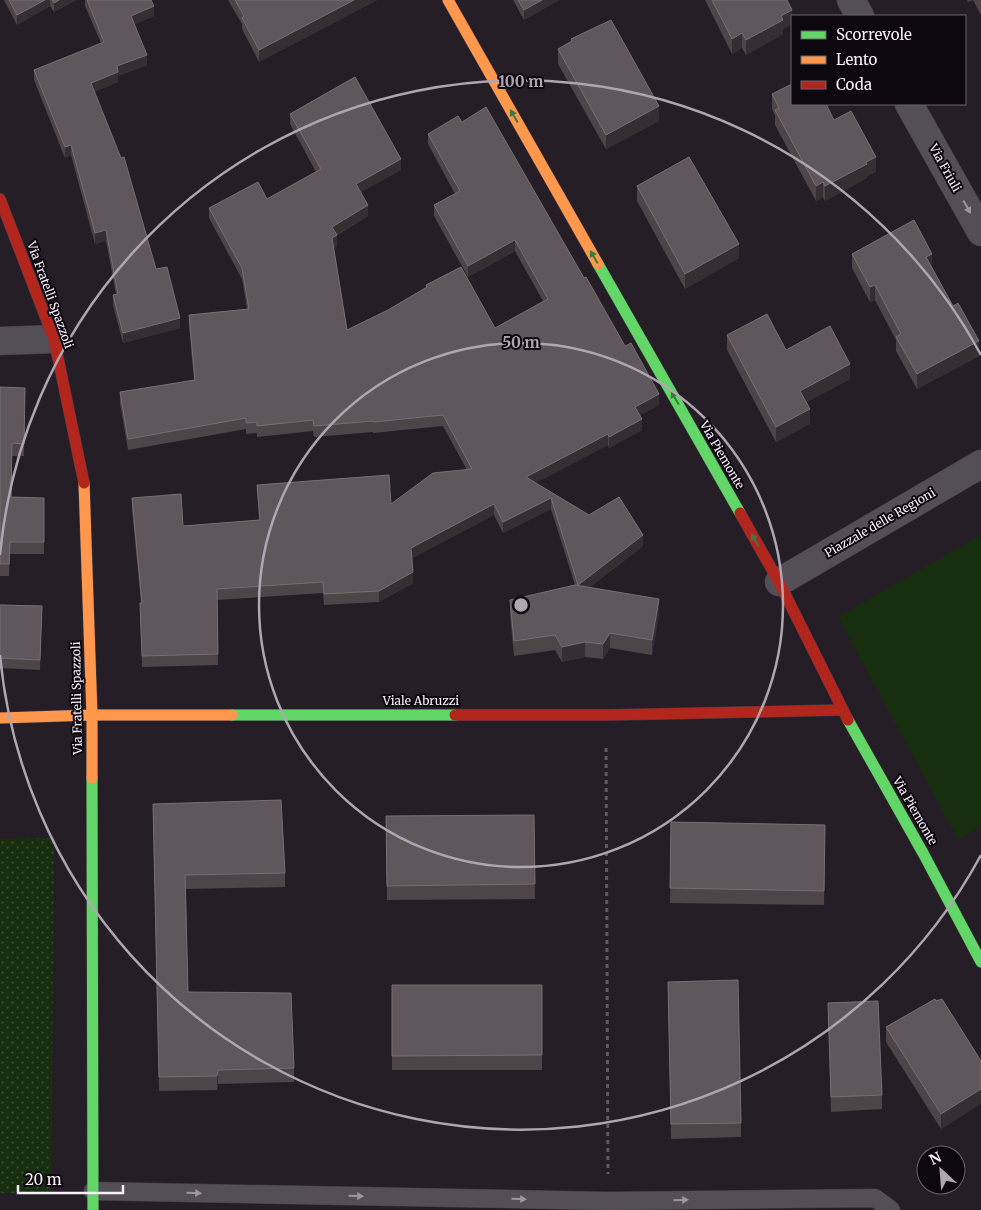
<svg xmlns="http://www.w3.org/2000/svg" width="981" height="1210" font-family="Merriweather,serif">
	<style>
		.garden { fill: url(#garden-dots) }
		.pitch { fill: #172f0f }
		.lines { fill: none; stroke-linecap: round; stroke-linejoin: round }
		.lane-casing { stroke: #403b42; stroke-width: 19 }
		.street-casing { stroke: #403b42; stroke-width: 29 }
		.fast-casing { stroke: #403b42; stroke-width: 12 }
		.slow-casing { stroke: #403b42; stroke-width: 12 }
		.jam-casing { stroke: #403b42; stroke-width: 12 }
		.path { stroke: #5e5a60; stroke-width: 3; stroke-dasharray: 4 4; stroke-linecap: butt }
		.lane { stroke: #544e56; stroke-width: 18 }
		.street { stroke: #544e56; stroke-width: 28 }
		.fast { stroke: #63d668; stroke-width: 11 }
		.slow { stroke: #ff974d; stroke-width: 11 }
		.jam { stroke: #b3261e; stroke-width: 11 }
		.wall { fill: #4d4548 }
		.shaded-wall { fill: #352e33 }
		.building { fill: #5f575c; stroke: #786f75 }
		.oneway { fill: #3c7940 }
		.oneway2 { fill: #9e96a0 }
		.ring { fill: none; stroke: #afa6b1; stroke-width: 2.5 }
		.labels { text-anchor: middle; stroke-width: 4; stroke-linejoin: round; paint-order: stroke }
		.street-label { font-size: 12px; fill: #f9effb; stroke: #0d070f }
		.centre { fill: #afa6b1; stroke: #0d070f; stroke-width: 2.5 }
		.ring-label { font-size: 15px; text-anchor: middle; font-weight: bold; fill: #afa6b1; stroke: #0d070f; stroke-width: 4; stroke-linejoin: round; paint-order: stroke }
	</style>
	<defs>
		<pattern id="garden-dots" width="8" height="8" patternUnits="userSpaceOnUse" patternTransform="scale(1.25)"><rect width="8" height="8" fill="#172f0f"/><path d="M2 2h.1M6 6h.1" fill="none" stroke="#3a4d33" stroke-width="1.8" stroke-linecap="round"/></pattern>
	</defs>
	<rect width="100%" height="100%" fill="#251e27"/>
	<!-- garden -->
	<polygon class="garden" points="54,838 51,1193 0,1193 0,839"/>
	<!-- pitch -->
	<polygon class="pitch" points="981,535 981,826 958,839 838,617"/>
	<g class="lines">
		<defs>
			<polyline id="lane" points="93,1191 608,1201 875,1198 891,1210"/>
			<g id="street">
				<polyline points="851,0 860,16"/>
				<polyline points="909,104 981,232"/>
				<polyline points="0,341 54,339"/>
				<polyline points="779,582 981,464"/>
			</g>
			<g id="fast">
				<polyline points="598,264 740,513"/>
				<polyline points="232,715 455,715"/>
				<polyline points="848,720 923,853 981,962"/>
				<polyline points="92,778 93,1210"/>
			</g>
			<g id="slow">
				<polyline points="448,0 598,264"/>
				<polyline points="84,483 92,715 92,778"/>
				<polyline points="0,718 92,715 232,715"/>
			</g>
			<g id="jam">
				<polyline points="0,199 54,339 84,483"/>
				<polyline points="740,513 779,582 848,720"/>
				<polyline points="455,715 606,715 842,710"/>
			</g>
		</defs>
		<!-- lane casing -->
		<use href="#lane" class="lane-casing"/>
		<!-- street casing -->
		<use href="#street" class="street-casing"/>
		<!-- fast casing -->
		<use href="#fast" class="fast-casing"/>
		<!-- slow casing -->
		<use href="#slow" class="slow-casing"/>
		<!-- jam casing -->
		<use href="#jam" class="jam-casing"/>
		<!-- path -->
		<polyline class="path" points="606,748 608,1174"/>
		<!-- lane -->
		<use href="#lane" class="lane"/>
		<!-- street -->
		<use href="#street" class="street"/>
		<!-- fast -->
		<use href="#fast" class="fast"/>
		<!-- slow -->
		<use href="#slow" class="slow"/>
		<!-- jam -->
		<use href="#jam" class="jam"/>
	</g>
	<!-- wall -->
	<g class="wall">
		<polygon points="4,0 76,0 54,12 50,6 17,25"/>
		<polygon points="85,0 151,0 154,16 135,24 147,65 118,76 118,82 94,92 156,269 180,328 123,343 113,305 113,295 116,294 106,241 95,244 71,155 65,158 34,80 34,70 101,43 85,6"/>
		<polygon points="228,0 377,0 259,62 242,29 242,24"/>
		<polygon points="513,0 559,0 524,20"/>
		<polygon points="705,0 787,0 792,24 783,29 783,34 746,55 742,48 732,54"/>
		<polygon points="967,0 981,0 981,15 973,0 968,2"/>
		<polygon points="571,39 659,121 606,149 558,64 558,49 571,42"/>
		<polygon points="772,94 834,120 876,172 867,176 867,178 825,201 823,197 816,201 775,125 775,115 772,109"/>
		<polygon points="290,114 401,170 361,192 368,216 337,235 337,246 334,248 347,330 388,310 426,288 426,285 495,328 543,301 515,251 468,277 434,216 434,205 455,194 428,144 428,134 462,122 584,278 659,405 640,415 642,430 609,448 608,445 535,483 589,515 643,546 590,587 659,613 652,655 610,648 603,659 585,657 562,662 555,650 514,656 510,615 510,600 575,585 551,509 503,533 494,515 412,558 413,583 379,602 324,605 323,593 217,600 218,665 142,667 140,614 141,603 132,509 132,498 183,526 259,520 257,485 391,504 467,470 443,426 373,433 373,432 314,437 313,431 257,437 257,433 246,434 246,429 128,450 120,403 120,392 194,380 189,326 189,315 247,309 242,279 209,218 209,208 267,199 316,172 290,124"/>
		<polygon points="637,186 739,258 685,289 637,201"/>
		<polygon points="852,254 932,267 979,356 917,389 896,351 896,340 875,300 870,302 852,268"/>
		<polygon points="727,335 786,350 850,379 806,402 810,424 776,442 727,350"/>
		<polygon points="0,387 25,388 24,456 12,456 11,497 44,498 44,554 10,554 9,576 0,576"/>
		<polygon points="0,605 42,606 40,670 0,668"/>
		<polygon points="534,815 535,899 387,900 386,816"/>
		<polygon points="153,818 285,873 285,887 186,889 188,992 294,1068 294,1082 218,1084 217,1090 159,1091"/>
		<polygon points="671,822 825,825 824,905 670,903"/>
		<rect x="392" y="985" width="150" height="85"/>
		<polygon points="668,996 741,1123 741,1137 671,1139"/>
		<polygon points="942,999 941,1129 886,1042 886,1027"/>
		<polygon points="828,1003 882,1095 882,1109 831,1112"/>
	</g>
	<!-- shaded-wall -->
	<g class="shaded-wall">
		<polygon points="45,0 50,0 50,6 17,25 17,15"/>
		<polygon points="59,0 76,0 54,12 54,3"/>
		<polygon points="354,0 377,0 259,62 259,50"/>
		<polygon points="542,0 559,0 524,20 524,10"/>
		<polygon points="154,6 154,16 131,26 131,16"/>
		<polygon points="792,10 792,24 783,29 783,34 746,55 746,40 781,16"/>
		<polygon points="742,33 742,48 732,54 732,39"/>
		<polygon points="147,55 147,65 118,76 118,82 91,93 91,83 117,66"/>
		<polygon points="659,106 659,121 606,149 606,135"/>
		<polygon points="71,145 71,155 65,158 65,147"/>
		<polygon points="876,157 876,172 867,176 867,178 825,201 825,186 866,162"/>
		<polygon points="401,159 401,170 356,195 356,184"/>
		<polygon points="823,182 823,197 816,201 816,186"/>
		<polygon points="368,205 368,216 332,237 332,227"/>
		<polygon points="106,230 106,241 95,244 95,233"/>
		<polygon points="337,235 337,246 332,249 332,238"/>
		<polygon points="515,240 515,251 468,277 468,266"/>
		<polygon points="739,244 739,258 685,289 685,274"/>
		<polygon points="932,254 932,269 926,257"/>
		<polygon points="875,285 875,300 870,302 870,287"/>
		<polygon points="180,318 180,328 123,343 123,333"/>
		<polygon points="979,341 979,356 917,389 917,374"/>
		<polygon points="850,364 850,379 800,406 800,391"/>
		<polygon points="659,394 659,405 635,418 635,407"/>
		<polygon points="810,409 810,424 776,442 776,427"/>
		<polygon points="642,419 642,430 609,448 609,437"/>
		<polygon points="608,434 608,445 526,488 526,477"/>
		<polygon points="551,498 551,509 503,533 503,522"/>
		<polygon points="494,504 494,515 411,559 411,548"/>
		<polygon points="643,535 643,546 578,596 578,585"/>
		<polygon points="413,572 413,583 379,602 379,591"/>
		<polygon points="659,599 659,613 652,655 652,640"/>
		<polygon points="610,633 610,648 603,659 603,644"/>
		<polygon points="585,642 585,657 562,662 562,647"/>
		<polygon points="218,1070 218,1084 217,1090 217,1076"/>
		<polygon points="981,1089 981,1104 941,1129 941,1114"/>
	</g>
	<!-- building -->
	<g class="building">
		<polygon points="9,0 45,0 17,15"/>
		<polygon points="52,0 59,0 54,3"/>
		<polygon points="87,0 151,0 154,6 131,16 147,55 117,66 118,72 91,83 121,158 124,157 156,269 167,267 180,318 123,333 113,295 118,294 106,230 95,233 71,145 65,147 34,70 104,42"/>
		<polygon points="235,0 354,0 259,50 242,18 244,16"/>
		<polygon points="518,0 542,0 524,10"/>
		<polygon points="712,0 787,0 792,10 781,16 783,20 746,40 742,33 732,39"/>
		<polygon points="611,20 659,106 606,135 558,49 572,41 571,39"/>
		<polygon points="355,77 401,159 356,184 368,205 332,227 337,235 332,238 347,330 388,310 427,287 426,285 461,267 495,328 548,299 515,240 468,266 434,205 460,191 428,134 458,116 462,122 486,107 584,278 586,277 625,346 631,343 659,394 635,407 642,419 609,437 608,434 526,477 589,515 619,497 643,535 578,585 551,498 503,522 494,504 411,548 413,572 379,591 324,594 323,582 217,589 218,654 142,656 140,603 142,603 132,498 181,494 183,526 260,520 257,485 389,475 391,504 433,473 472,469 443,415 373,422 373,421 314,426 313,420 257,426 257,422 246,423 246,418 128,439 120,392 195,380 189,315 249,309 242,268 209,208 258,182 267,199 321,169 290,114"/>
		<polygon points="792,84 792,104 826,104 834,120 851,111 876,157 866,162 867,164 825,186 823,182 816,186 775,110 779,108 772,94"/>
		<polygon points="689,157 739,244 685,274 637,186"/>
		<polygon points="914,220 932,254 926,257 953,306 958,303 979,341 917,374 896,337 901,334 875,285 870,287 852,254"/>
		<polygon points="767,314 786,350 830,326 850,364 800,391 810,409 776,427 727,335"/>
		<polygon points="0,387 25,388 24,444 12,443 11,497 44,498 44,542 10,542 9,564 0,564"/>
		<polygon points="575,585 659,599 652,640 610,633 603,644 585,642 562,647 555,635 514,641 510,600"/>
		<polygon points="0,605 42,606 40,660 0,658"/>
		<polygon points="281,800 285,873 185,875 188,992 291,993 294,1068 218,1070 217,1076 159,1077 153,804"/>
		<polygon points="534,815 535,884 387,886 386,816"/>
		<polygon points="671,822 825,825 824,891 670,888"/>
		<polygon points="738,980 741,1123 671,1124 668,982"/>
		<polygon points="392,985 542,985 542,1055 392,1056"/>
		<polygon points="935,999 936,1001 942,999 981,1061 981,1089 941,1114 886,1027"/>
		<polygon points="878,1001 882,1095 831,1097 828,1003"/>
	</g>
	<!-- one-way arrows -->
	<defs><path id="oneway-solid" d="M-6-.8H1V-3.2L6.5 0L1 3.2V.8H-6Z" transform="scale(1.25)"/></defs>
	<g class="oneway">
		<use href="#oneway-solid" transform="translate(514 116) rotate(-120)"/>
		<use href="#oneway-solid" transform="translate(594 257) rotate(-120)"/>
		<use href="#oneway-solid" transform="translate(675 398) rotate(-120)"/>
		<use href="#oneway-solid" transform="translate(755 540) rotate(-120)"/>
	</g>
	<g class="oneway2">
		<use href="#oneway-solid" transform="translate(967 207) rotate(61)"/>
		<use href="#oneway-solid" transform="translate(194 1193) rotate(1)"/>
		<use href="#oneway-solid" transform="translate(356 1196) rotate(1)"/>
		<use href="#oneway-solid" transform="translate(519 1199) rotate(1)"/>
		<use href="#oneway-solid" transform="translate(681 1200) rotate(-1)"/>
	</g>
	<!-- distance rings -->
	<g class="ring">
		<circle cx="521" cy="605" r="262"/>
		<path d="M981 855A523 523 0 0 1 0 655M0 555A523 523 0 0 1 981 355"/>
	</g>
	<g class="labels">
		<!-- street labels -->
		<g class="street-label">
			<text transform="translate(945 168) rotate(61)" y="4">Via Friuli</text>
			<text transform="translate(50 295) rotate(70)" y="4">Via Fratelli Spazzoli</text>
			<text transform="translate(722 455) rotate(60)" y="4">Via Piemonte</text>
			<text transform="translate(880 523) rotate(-30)" y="4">Piazzale delle Regioni</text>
			<text transform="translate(77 698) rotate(-91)" y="4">Via Fratelli Spazzoli</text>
			<text x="421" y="705">Viale Abruzzi</text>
			<text transform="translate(915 811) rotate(60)" y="4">Via Piemonte</text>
		</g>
	</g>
	<circle cx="521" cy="605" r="8" class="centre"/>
	<g class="ring-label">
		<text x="521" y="87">100 m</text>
		<text x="521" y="348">50 m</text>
	</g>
	<!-- legend -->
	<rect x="791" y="15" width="175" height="90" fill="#0d070f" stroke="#6b646d"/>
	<rect x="801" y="31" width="25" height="8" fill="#63d668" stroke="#6b646d"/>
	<text x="836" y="40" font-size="15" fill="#f9effb">Scorrevole</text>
	<rect x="801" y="56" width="25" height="8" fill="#ff974d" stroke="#6b646d"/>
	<text x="836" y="65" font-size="15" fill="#f9effb">Lento</text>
	<rect x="801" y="81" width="25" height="8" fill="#b3261e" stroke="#6b646d"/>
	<text x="836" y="90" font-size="15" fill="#f9effb">Coda</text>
	<!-- north arrow -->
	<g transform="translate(941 1170) rotate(334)"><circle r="24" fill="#0d070f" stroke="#6b646d"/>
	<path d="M0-4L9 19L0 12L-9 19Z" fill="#afa6b1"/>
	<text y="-8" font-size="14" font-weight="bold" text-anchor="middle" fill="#f9effb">N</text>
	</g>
	<!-- scale -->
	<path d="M18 1185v8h105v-8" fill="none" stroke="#f9effb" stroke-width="2.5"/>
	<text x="25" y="1185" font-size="15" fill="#f9effb" stroke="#0d070f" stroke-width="4" paint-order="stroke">20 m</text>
</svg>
